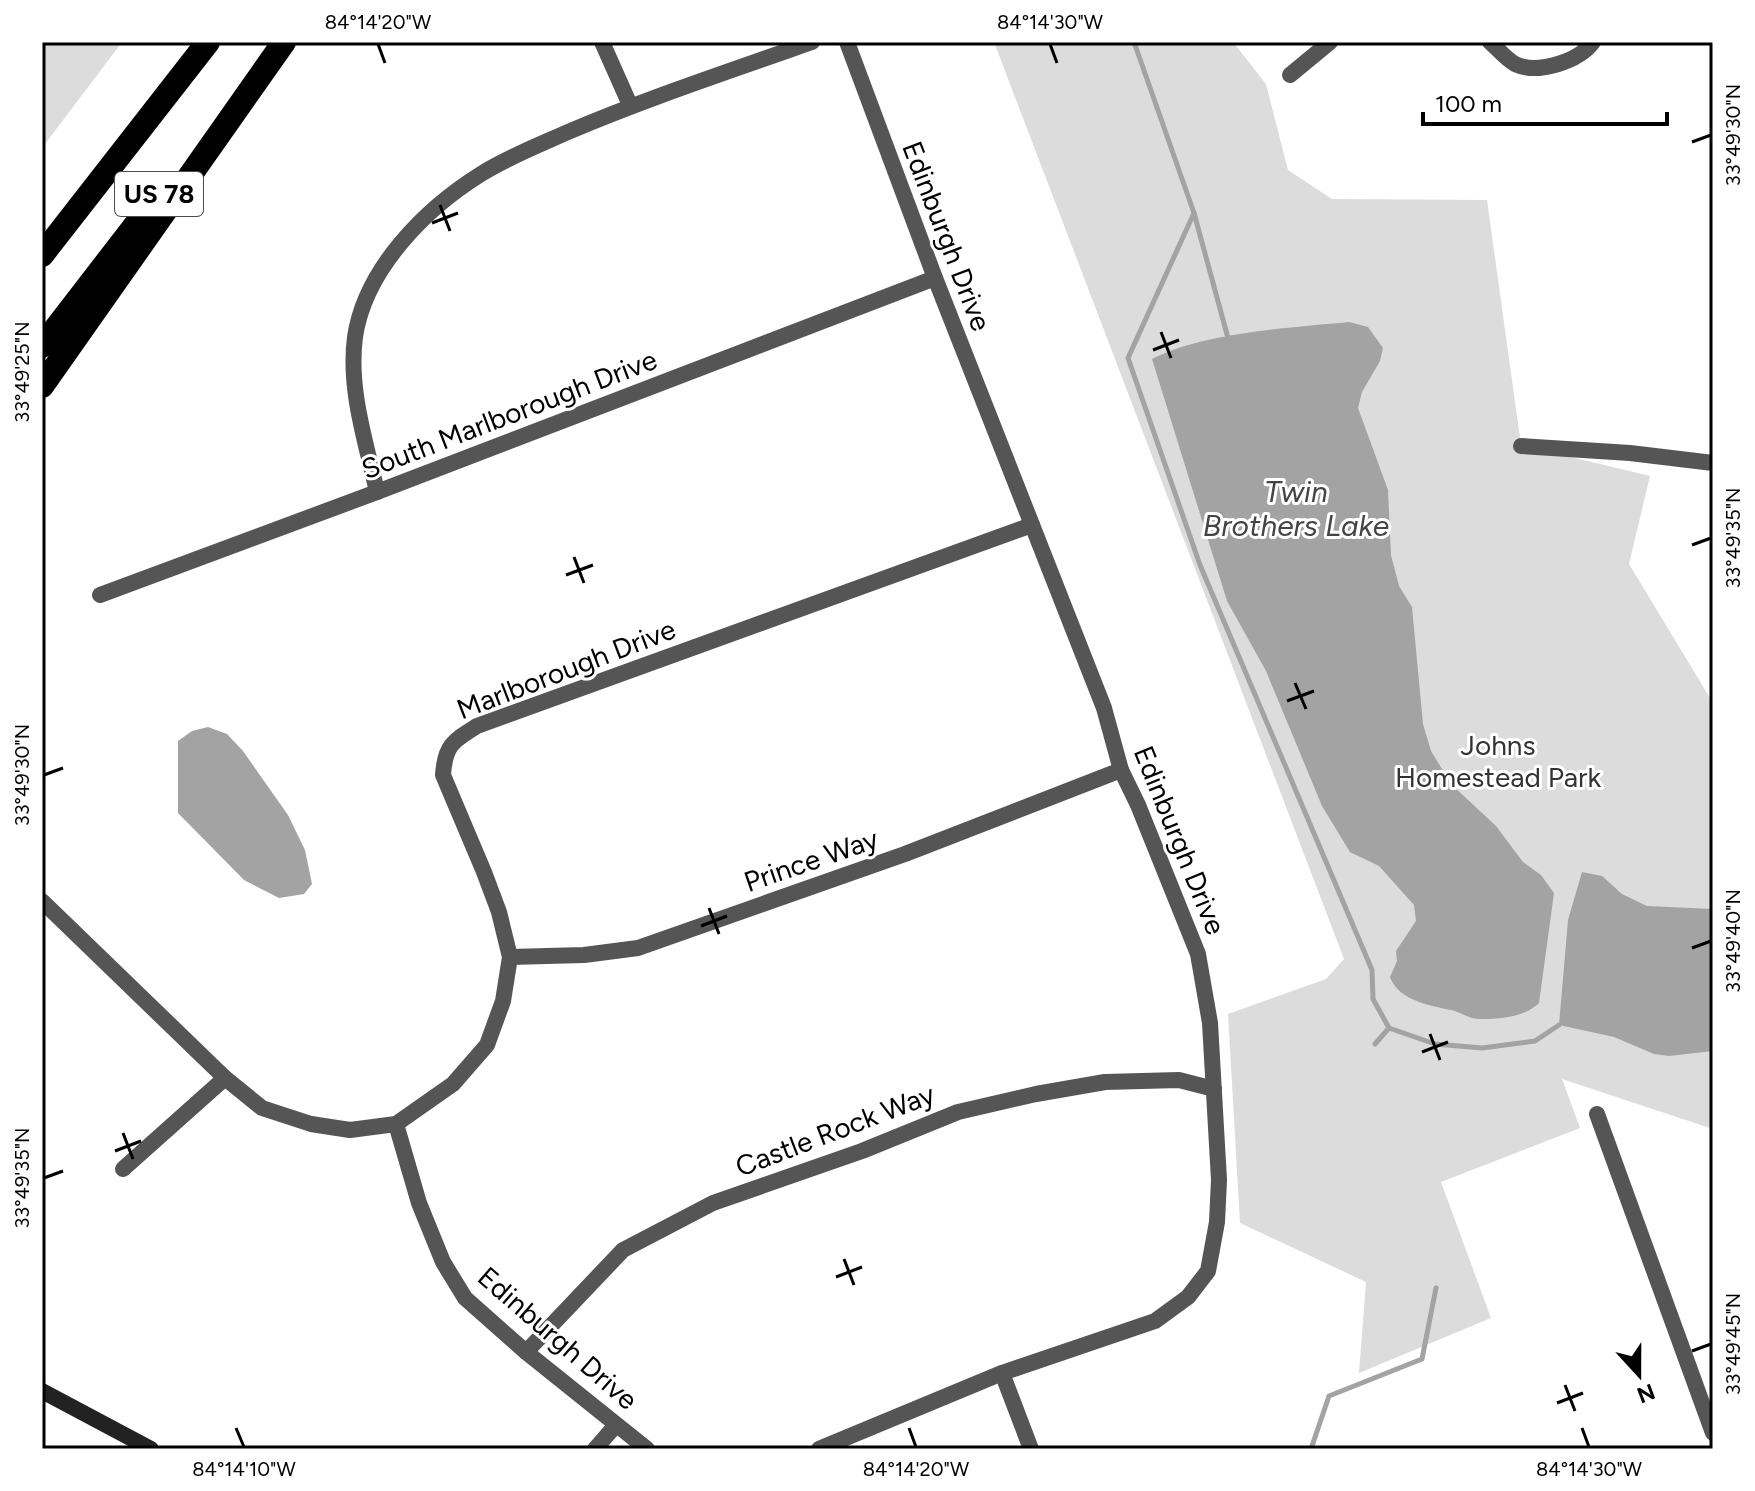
<svg xmlns="http://www.w3.org/2000/svg" width="1755" height="1491" font-family="Figtree,sans-serif">
	<style>
		.green { fill: #dcdcdc }
		.water { fill: #a3a3a3 }
		.lines { fill: none; stroke-linecap: round; stroke-linejoin: round }
		.stream { stroke: #a3a3a3; stroke-width: 5 }
		.street { stroke: #555; stroke-width: 16 }
		.secondary { stroke: #222; stroke-width: 16 }
		.highway { stroke: #000; stroke-width: 24 }
		.ticks { fill: none; stroke: #000; stroke-width: 3 }
		.labels { text-anchor: middle; stroke-width: 6; stroke-linejoin: round; paint-order: stroke }
		.shield { fill: #fff; stroke: #4c4c4c; stroke-width: 2 }
		.shield-label { font-size: 26px; font-weight: bold; fill: #000 }
		.street-label { font-size: 28px; fill: #000; stroke: #fff }
		.park-label { font-size: 28px; fill: #333; stroke: #fff }
		.water-label { font-size: 30px; font-style: italic; fill: #444; stroke: #fff }
		.neatline { fill: none; stroke: #000; stroke-width: 3 }
		.ticks-label { font-size: 20px; text-anchor: middle; fill: #000 }
	</style>
	<rect width="100%" height="100%" fill="#fff"/>
	<!-- green -->
	<g class="green">
		<polygon points="42,42 122,42 42,148"/>
		<polygon points="994,42 1233,42 1266,84 1288,170 1332,199 1487,200 1521,445 1650,476 1629,564 1713,703 1713,1129 1562,1079 1580,1128 1441,1182 1491,1318 1359,1373 1366,1282 1240,1223 1228,1014 1326,979 1344,959"/>
	</g>
	<!-- water -->
	<g class="water">
		<path d="M1349,322l19,5 15,21 -3,13 -18,31 -4,16 30,82 3,65 8,31 13,21 11,117 8,27 20,33 45,42 27,36 18,13 13,18 -15,110c-16,15 -39,16 -60,16 -8,0 -16,-5 -24,-8 -21,-5 -56,-9 -65,-34l7,-16 -1,-10 20,-30 -2,-16 -35,-39 -29,-14 -28,-46 -56,-135 -39,-70 -75,-242c53,-27 137,-31 197,-37z"/>
		<polygon points="208,727 227,734 243,751 288,815 305,850 312,884 304,894 279,898 244,880 178,813 178,741 192,731"/>
		<polygon points="1582,872 1602,876 1622,894 1647,906 1713,909 1713,1051 1669,1056 1654,1054 1614,1037 1559,1025 1568,920"/>
	</g>
	<g class="lines">
		<!-- stream -->
		<g class="stream">
			<polyline points="1134,42 1194,213 1228,338"/>
			<polyline points="1194,213 1128,358 1200,565 1372,970 1373,999 1389,1028 1435,1044 1482,1048 1535,1041 1559,1025"/>
			<polyline points="1375,1044 1389,1028"/>
			<polyline points="1311,1449 1329,1396 1422,1359 1436,1288"/>
		</g>
		<!-- street -->
		<g class="street">
			<polyline points="602,42 630,105"/>
			<path d="M1490,42c8,7 16,17 25,22 23,11 64,-3 78,-22"/>
			<polyline points="1290,75 1330,42"/>
			<polyline points="1521,446 1630,453 1713,463"/>
			<path d="M377,492c-11,-50 -29,-103 -22,-155 10,-68 70,-128 126,-163 27,-17 58,-29 87,-42 80,-34 162,-61 244,-90"/>
			<polyline points="100,595 377,492 935,278"/>
			<path d="M42,901l183,177 37,30 49,16 39,6 46,-6 57,-40 34,-39 16,-44 7,-44 -11,-45 -15,-40 -41,-97c2,-30 10,-34 34,-49l555,-201"/>
			<polyline points="510,957 584,955 638,948 905,854 1121,770"/>
			<polyline points="1597,1114 1713,1433"/>
			<polyline points="396,1124 419,1203 443,1262 465,1298 526,1352 647,1449"/>
			<polyline points="123,1169 225,1078"/>
			<polyline points="526,1352 623,1250 713,1203 862,1151 958,1112 1036,1094 1105,1082 1179,1080 1214,1089"/>
			<polyline points="1002,1373 1031,1449"/>
			<polyline points="595,1449 616,1425"/>
			<polyline points="819,1449 1002,1373 1155,1321 1188,1297 1208,1271 1217,1222 1219,1180 1210,1023 1198,954 1138,805 1121,770 1104,708 935,278 847,42"/>
		</g>
		<!-- secondary -->
		<polyline class="secondary" points="42,1391 151,1449"/>
		<!-- highway -->
		<g class="highway">
			<polyline points="42,255 208,42"/>
			<polyline points="42,346 150,206"/>
			<polyline points="42,386 284,42"/>
		</g>
	</g>
	<!-- ticks -->
	<path class="ticks" d="M378,44l7,19M1050,44l7,19M1692,142l19,-7M440,205l10,26M432,223l26,-10M1161,332l10,26M1153,350l26,-10M44,372l19,-7M1692,545l19,-7M574,557l10,26M566,575l27,-10M1295,683l11,26M1287,701l27,-10M44,775l19,-7M709,908l10,26M701,926l26,-10M1692,948l19,-7M1430,1034l10,26M1422,1052l26,-10M123,1133l10,26M115,1151l26,-10M44,1178l19,-7M844,1259l10,26M836,1277l26,-10M1692,1351l19,-7M1565,1385l10,26M1557,1403l26,-10M236,1428l8,19M909,1428l7,19M1582,1428l7,19"/>
	<g class="labels">
		<!-- shield labels -->
		<rect class="shield" x="115" y="172" width="88" height="44" rx="6"/>
		<g class="shield-label">
			<text x="159" y="203">US 78</text>
		</g>
		<!-- street labels -->
		<g class="street-label">
			<text transform="translate(947 236) rotate(69)" y="10">Edinburgh Drive</text>
			<text transform="translate(509 414) rotate(-21)" y="10">South Marlborough Drive</text>
			<text transform="translate(566 669) rotate(-21)" y="10">Marlborough Drive</text>
			<text transform="translate(1180 840) rotate(68)" y="10">Edinburgh Drive</text>
			<text transform="translate(811 860) rotate(-19)" y="10">Prince Way</text>
			<text transform="translate(835 1130) rotate(-21)" y="10">Castle Rock Way</text>
			<text transform="translate(558 1338) rotate(41)" y="10">Edinburgh Drive</text>
		</g>
		<!-- park labels -->
		<g class="park-label">
			<text x="1498" y="755">Johns<tspan x="1498" dy="32">Homestead Park</tspan></text>
		</g>
		<!-- water labels -->
		<g class="water-label">
			<text x="1296" y="502">Twin<tspan x="1296" dy="34">Brothers Lake</tspan></text>
		</g>
	</g>
	<!-- border -->
	<rect width="1755" height="1491" fill="none" stroke="#ffffff" stroke-width="88"/>
	<!-- north arrow -->
	<g transform="translate(1639 1375) rotate(159)" stroke="#ffffff" stroke-width="6" paint-order="stroke">
	<path d="M0-6L14 30L0 20L-14 30Z" fill="#000000"/>
	<text y="-12" font-size="22" font-weight="bold" text-anchor="middle" fill="#000000">N</text>
	</g>
	<!-- scale -->
	<path d="M1423 112v12h244v-12" fill="none" stroke="#000000" stroke-width="4"/>
	<text x="1435" y="112" font-size="24" fill="#000000" stroke="#ffffff" stroke-width="6" paint-order="stroke">100 m</text>
	<rect x="44" y="44" width="1667" height="1403" class="neatline"/>
	<g class="ticks-label">
		<text x="378" y="29">84°14'20"W</text>
		<text x="1050" y="29">84°14'30"W</text>
		<text transform="translate(1733 135) rotate(-90)" y="7">33°49'30"N</text>
		<text transform="translate(22 372) rotate(-90)" y="7">33°49'25"N</text>
		<text transform="translate(1733 538) rotate(-90)" y="7">33°49'35"N</text>
		<text transform="translate(22 775) rotate(-90)" y="7">33°49'30"N</text>
		<text transform="translate(1733 941) rotate(-90)" y="7">33°49'40"N</text>
		<text transform="translate(22 1178) rotate(-90)" y="7">33°49'35"N</text>
		<text transform="translate(1733 1344) rotate(-90)" y="7">33°49'45"N</text>
		<text x="244" y="1476">84°14'10"W</text>
		<text x="916" y="1476">84°14'20"W</text>
		<text x="1589" y="1476">84°14'30"W</text>
	</g>
</svg>
